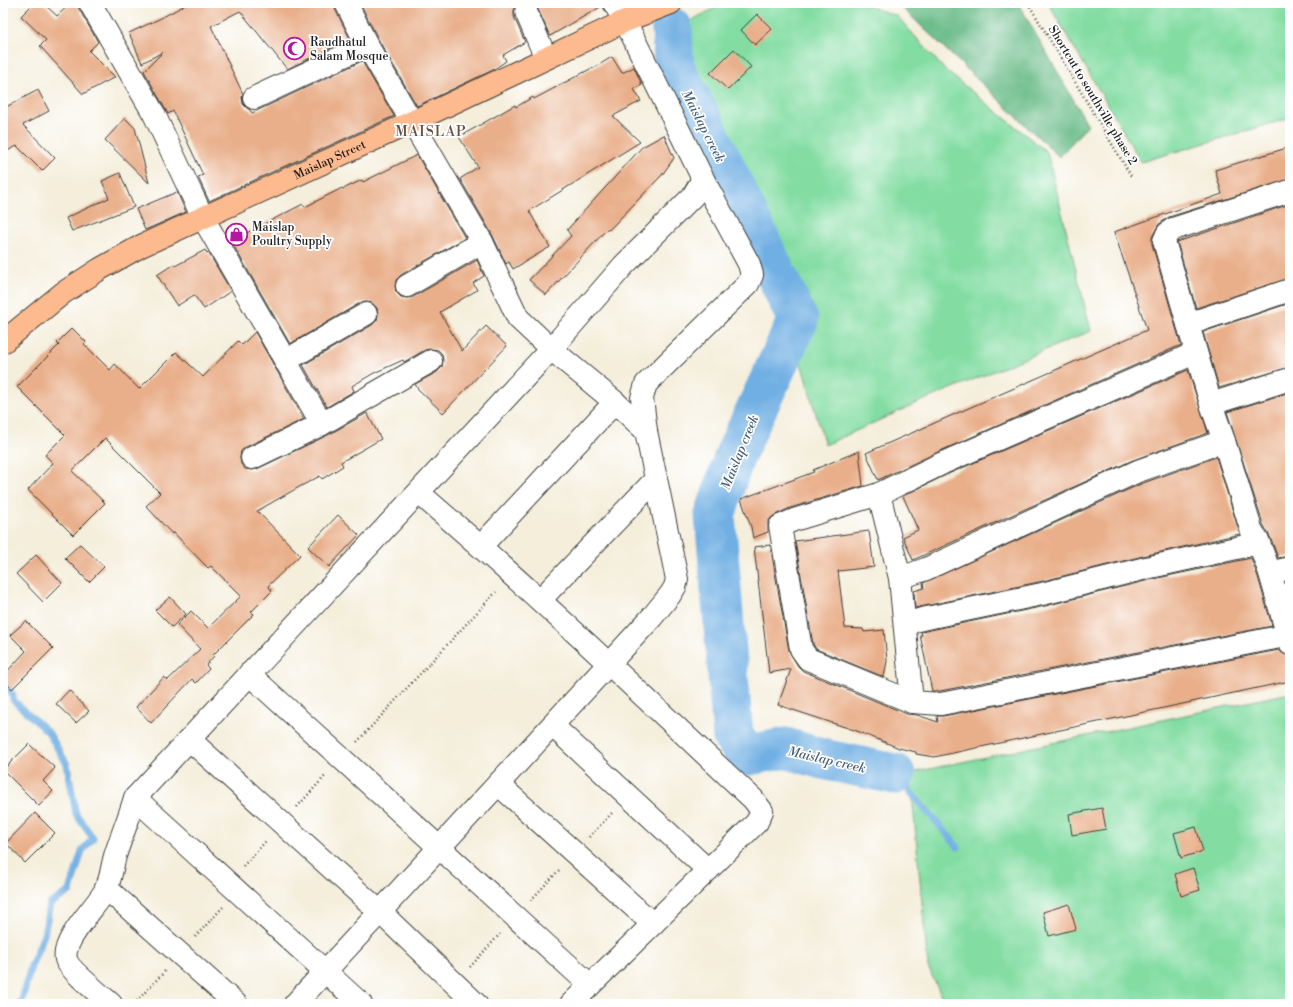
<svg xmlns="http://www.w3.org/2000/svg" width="1293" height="1007" font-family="'Libre Bodoni',serif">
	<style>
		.green { fill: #83dda3; stroke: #507c60 }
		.forest { fill: #6abc89; stroke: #436c52 }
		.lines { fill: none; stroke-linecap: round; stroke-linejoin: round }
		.stream { stroke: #70afe3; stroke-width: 7 }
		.river { stroke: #70afe3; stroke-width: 41 }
		.building { fill: #e9af8a }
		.minor-casing { stroke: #3c3c39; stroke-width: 24 }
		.major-casing { stroke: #3c3c39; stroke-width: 24 }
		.path { stroke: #3c3c39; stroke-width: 2.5; stroke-dasharray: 1 3; stroke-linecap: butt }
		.minor { stroke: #fff; stroke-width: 22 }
		.major { stroke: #fcba8e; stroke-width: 22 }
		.labels { text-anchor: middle; stroke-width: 3.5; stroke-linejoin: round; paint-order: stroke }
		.poi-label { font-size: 12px; fill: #1c1c1c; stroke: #fff; text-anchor: start }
		.street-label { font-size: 12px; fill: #1c1c1c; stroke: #fff }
		.water-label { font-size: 13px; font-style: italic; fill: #425e76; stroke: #fff }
		.quarter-label { font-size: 14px; letter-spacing: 1px; fill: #644f42; stroke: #fff }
	</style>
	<rect width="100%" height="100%" fill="#fff"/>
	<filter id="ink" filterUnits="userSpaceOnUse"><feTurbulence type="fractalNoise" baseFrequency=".025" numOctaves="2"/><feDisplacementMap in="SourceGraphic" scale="8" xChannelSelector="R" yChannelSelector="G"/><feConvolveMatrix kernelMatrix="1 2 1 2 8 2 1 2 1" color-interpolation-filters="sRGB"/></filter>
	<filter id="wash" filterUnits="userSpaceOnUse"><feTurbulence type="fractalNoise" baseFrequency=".012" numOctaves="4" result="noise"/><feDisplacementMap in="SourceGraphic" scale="16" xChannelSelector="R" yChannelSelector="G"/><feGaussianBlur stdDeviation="0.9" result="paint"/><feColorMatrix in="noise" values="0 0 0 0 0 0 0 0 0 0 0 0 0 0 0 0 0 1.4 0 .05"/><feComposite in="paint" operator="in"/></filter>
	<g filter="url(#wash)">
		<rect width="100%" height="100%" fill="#f4eedb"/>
		<!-- green -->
		<g class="green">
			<polygon points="725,3 860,3 897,16 945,70 1047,152 1091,331 924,400 825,445 768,250 721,168 686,103 682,25"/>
			<polygon points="1048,3 1290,3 1290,118 1141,162"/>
			<polygon points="1290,693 1290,1004 945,1004 928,967 910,773"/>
		</g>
		<!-- forest -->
		<polygon class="forest" points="897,3 1018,3 1088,125 1059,157"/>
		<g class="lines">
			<!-- stream -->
			<g class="stream">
				<polyline points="3,674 5,684 13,695 13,700 48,732 67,764 76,814 93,838 82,851 70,891 50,904 44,935 31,966 21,1004"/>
				<polyline points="895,774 958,847"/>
			</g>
			<!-- river -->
			<polyline class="river" points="672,28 674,68 707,130 798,320 735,455 715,515 733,737 748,755 786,748 822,759 895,774"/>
		</g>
		<g id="blocks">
			<!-- building -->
			<g class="building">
				<polygon points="34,3 43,3 57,16 71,3 78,3 79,9 98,42 89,51 115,77 83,94 40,46 46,40 21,16"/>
				<polygon points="189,3 334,3 335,9 350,39 287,69 240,11 211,26 243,94 242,97 243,104 247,108 250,110 252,113 362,61 394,116 209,201 198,177 203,175 173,111 168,114 144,71 163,52 142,63 129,33 159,19"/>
				<polygon points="360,3 518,3 514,10 514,17 525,42 503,55 506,61 493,70 417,106 378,39"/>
				<polygon points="534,3 602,3 602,6 550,36 537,7"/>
				<polygon points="757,14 772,29 755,45 741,30"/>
				<polygon points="734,49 751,67 728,90 710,73"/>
				<polygon points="612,57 622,73 634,67 642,85 634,89 641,101 613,116 640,142 529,211 550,247 513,269 509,262 506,264 493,236 460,179 478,167 459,137 515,105 516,107 533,97 534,99 592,68 592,69"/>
				<polygon points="38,90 49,111 23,125 55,158 42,171 17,146 3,153 3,104 6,107"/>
				<polygon points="125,118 135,128 149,183 105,140"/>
				<polygon points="664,135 674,158 662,175 609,230 607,229 546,295 529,280 571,236 567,230 642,147"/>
				<polygon points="1290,147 1290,179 1169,217 1159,224 1156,229 1152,237 1152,244 1181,345 938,452 878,480 866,453 1147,330 1114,232 1222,194 1215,170"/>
				<polygon points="417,155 465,238 401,275 396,280 395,286 396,292 401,297 407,298 413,297 477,260 484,276 473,283 477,290 440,312 462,351 486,326 507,346 443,413 418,389 415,384 437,372 442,367 443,361 442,354 438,350 431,349 425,350 404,362 403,360 374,373 352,386 354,391 327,407 303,365 372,325 377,320 378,314 377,308 372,303 366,302 360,303 290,344 231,241 303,204 305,207 342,188 343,189 362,180 363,182"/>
				<polygon points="120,173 134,207 72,231 66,218 109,198 102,181"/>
				<polygon points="177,192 186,212 145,230 136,209"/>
				<polygon points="1290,204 1290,278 1196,308 1177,242"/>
				<polygon points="205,250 207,253 208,252 231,291 204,309 194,295 177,306 157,275 174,264 175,266"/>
				<polygon points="1290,303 1290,367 1219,388 1203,332"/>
				<polygon points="72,328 86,342 84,344 110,370 115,364 139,389 176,352 203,377 238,341 242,345 255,332 304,419 246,447 241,451 240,458 241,464 245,469 252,470 257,469 328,435 367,413 381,439 341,462 343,466 322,479 320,476 301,486 257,511 300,555 268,586 272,591 251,612 254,614 213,655 214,656 206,665 209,669 196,683 192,679 151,723 136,707 164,677 168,680 200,649 177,625 191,611 208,628 241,596 211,566 208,568 173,532 172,534 146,506 160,493 105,438 72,471 105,503 73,535 28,490 53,463 45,455 65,435 17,387 59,345 57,343"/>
				<polygon points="1188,370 1208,433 1133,460 913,560 903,537 918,530 903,496 948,474"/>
				<polygon points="1290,392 1290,556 1278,558 1271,539 1263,524 1227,412"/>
				<polygon points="859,451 863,486 790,508 775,515 771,518 768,522 768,532 753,538 751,527 741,499 814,472 813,470"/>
				<polygon points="1216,457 1240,534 1143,556 1039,582 915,608 914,591 924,588 923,583 1143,483"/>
				<polygon points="338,515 359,535 329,567 308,547"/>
				<polygon points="869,531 874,567 838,571 845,628 863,629 864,632 884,630 887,661 884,677 816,649 813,644 795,541"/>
				<polygon points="80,544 104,567 89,582 65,558"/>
				<polygon points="770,545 789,651 798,666 803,671 907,714 917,715 938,722 937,716 943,716 1279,650 1282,653 1290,656 1290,681 934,757 916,754 916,752 899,748 857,731 778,705 791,669 769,673 754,547"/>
				<polygon points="36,555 62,583 43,602 16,574"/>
				<polygon points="1251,558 1258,577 1272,626 940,691 932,691 920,635 922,635 921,632 1045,606 1149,580"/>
				<polygon points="170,597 186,614 172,627 155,610"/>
				<polygon points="26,621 53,648 12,689 3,680 3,676 26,651 10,635"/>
				<polygon points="69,690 89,711 76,723 56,704"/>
				<polygon points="29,744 55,768 43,781 53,791 39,806 3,770"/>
				<polygon points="1102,808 1106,829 1072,835 1069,814"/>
				<polygon points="35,813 55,833 25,863 6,843"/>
				<polygon points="1196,827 1203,851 1181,858 1174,833"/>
				<polygon points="1193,868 1200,890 1181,896 1175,874"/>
				<polygon points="1069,904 1076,929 1049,936 1043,912"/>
			</g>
		</g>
	</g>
	<g filter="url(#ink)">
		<use href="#blocks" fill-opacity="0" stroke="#3c3c39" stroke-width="1"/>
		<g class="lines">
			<defs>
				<g id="minor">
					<polyline points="90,3 154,114 203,218 322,424"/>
					<polyline points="346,3 367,45 482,242 518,318 551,349 615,402 646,431"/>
					<polyline points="526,12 546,58"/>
					<polyline points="254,98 367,45"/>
					<polyline points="1290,191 1173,229 1167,234 1164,241 1211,404 1224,441 1251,529 1259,543 1270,573 1290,644"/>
					<polyline points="407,286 482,242"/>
					<polyline points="1188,324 1290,290"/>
					<polyline points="285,361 366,314"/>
					<polyline points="1211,404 1290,379"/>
					<polyline points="252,458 322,424 431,361"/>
					<path d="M419,493c114,98 224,203 334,306l9,12 -5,11 -186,182"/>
					<polyline points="879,494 794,520 780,526 801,649 808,659 912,702 941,704 1290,635"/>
					<polyline points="481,546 615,402"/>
					<polyline points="1270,573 1290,568"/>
					<polyline points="900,578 926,569 1138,471 1224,441"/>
					<polyline points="540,600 656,479"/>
					<polyline points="905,624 922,619 1042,594 1146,568 1259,543"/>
					<polyline points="249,674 590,985"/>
					<polyline points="912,702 900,578 879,494 943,463 1195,353"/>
					<polyline points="553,726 708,870"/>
					<polyline points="190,740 380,912 476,1004"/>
					<polyline points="498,784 653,924"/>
					<polyline points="135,798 361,1004"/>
					<polyline points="106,888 236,1004"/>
					<path d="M111,1004c-9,-8 -43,-35 -45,-45 -5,-19 32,-54 40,-70 5,-10 6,-23 9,-33 6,-19 14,-38 20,-58l416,-449 73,-84 69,-69 10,-17"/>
					<polyline points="295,1004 652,617 670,595 675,587 677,579 646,431 642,398 646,384 748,284 752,275 749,264 703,179 625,21 614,3"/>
				</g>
				<g id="major">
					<path id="s1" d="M3,342l60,-49 37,-24 41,-23 271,-124 213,-101 46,-18"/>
				</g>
			</defs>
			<!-- minor casing -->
			<use href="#minor" class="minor-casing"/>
			<!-- major casing -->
			<use href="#major" class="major-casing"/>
			<!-- path -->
			<g class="path">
				<polyline points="1028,3 1131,176"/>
				<polyline points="357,742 496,592"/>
				<polyline points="3,796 6,799"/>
				<polyline points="297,807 326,775"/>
				<polyline points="589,837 613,812"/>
				<polyline points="243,866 267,840"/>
				<polyline points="531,900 560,869"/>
				<polyline points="195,937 223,907"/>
				<polyline points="470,967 500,934"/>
				<polyline points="134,1004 165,971"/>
			</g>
			<!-- minor -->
			<use href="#minor" class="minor"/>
			<!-- major -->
			<use href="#major" class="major"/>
		</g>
	</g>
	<!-- icons -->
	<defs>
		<symbol id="mosque-ring" viewBox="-11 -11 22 22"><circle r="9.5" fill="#fff" stroke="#b5179e" stroke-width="1.5"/><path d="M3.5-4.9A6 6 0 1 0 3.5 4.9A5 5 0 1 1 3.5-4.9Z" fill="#b5179e"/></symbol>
		<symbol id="shop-ring" viewBox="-11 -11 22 22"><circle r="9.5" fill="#fff" stroke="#b5179e" stroke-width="1.5"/><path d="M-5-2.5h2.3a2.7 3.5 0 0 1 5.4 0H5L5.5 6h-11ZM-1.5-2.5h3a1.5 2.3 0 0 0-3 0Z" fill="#b5179e"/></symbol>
	</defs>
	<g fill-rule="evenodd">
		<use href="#mosque-ring" x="282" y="36" width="25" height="25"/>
		<use href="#shop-ring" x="224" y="222" width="25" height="25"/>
	</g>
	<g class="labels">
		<!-- poi labels -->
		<g class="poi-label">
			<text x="310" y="46">Raudhatul<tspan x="310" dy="14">Salam Mosque</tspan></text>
			<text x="252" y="231">Maislap<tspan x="252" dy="14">Poultry Supply</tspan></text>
		</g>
		<!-- street labels -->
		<g class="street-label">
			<text transform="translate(1093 95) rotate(59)" y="4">Shortcut to southville phase 2</text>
			<text dy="4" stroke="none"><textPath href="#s1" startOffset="376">Maislap Street</textPath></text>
		</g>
		<!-- water labels -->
		<g class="water-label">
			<text transform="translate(704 126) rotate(63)" y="5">Maislap creek</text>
			<text transform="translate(739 452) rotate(-68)" y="5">Maislap creek</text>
			<text transform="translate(827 759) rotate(13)" y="5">Maislap creek</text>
		</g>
		<!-- quarter labels -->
		<g class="quarter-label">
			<text x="431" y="136">MAISLAP</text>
		</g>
	</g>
	<!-- margin -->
	<rect width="1293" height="1007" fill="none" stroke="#fff" stroke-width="16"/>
</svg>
